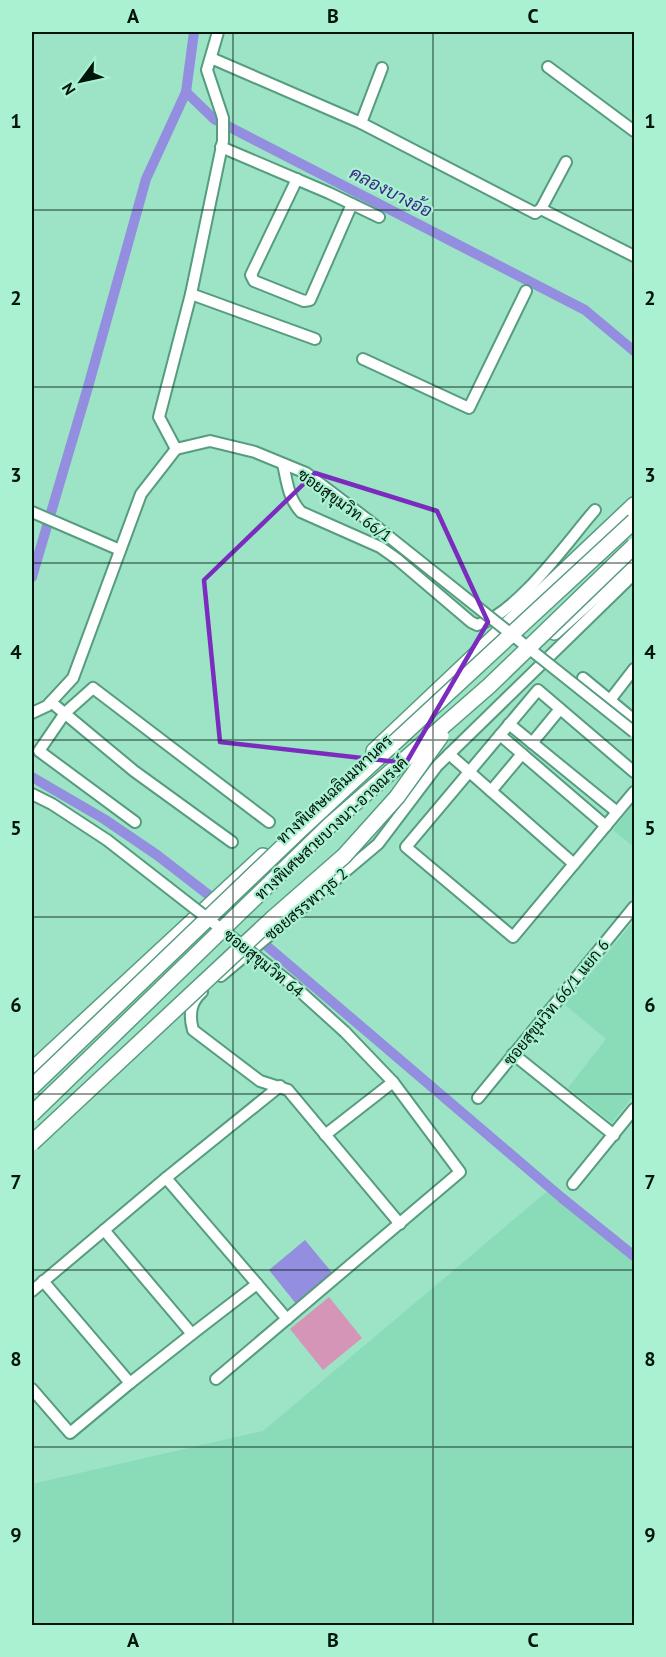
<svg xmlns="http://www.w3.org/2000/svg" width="666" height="1657" font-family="'PT Sans',Sarabun,sans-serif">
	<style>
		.built { fill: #8adbb8 }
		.green { fill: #d495b7 }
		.water { fill: #938edf }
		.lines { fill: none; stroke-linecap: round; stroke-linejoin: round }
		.canal { stroke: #938edf; stroke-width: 10 }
		.minor-casing { stroke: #569c7f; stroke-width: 14 }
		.highway-casing { stroke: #569c7f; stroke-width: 18 }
		.minor { stroke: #fff; stroke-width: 10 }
		.highway { stroke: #fff; stroke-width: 15 }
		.minor-bridge-casing { stroke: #569c7f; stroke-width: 14; stroke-linecap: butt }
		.highway-bridge-casing { stroke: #569c7f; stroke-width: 18; stroke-linecap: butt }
		.minor-bridge { stroke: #fff; stroke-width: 10 }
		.highway-bridge { stroke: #fff; stroke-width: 15 }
		.marked { fill: none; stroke: #7b2cbf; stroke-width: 4.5; stroke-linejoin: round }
		.grid { fill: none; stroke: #00160c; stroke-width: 1.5; stroke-opacity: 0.55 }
		.labels { text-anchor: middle; stroke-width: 4.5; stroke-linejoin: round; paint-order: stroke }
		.street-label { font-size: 16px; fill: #00160c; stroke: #a9f1d1 }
		.water-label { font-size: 18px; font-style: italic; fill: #3c2988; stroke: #a9f1d1 }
		.neatline { fill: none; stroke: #00160c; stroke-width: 2 }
		.grid-label { font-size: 20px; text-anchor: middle; font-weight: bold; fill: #00160c }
	</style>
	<rect width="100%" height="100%" fill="#9ce4c5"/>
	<!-- built -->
	<g class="built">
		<polygon points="634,803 634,847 613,830"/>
		<polygon points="634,921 634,1095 612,1123 568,1088 606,1039 565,1005"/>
		<polygon points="550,1189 634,1259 634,1625 32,1625 32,1484 263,1431"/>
	</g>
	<!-- green -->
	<polygon class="green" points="329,1297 362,1338 323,1370 290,1329"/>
	<!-- water -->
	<polygon class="water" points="305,1240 334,1275 297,1305 269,1270"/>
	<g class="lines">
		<!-- canal -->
		<g class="canal">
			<polyline points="194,32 186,92 214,119 585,310 634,351"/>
			<polyline points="32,577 88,387 146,179 186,92"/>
			<polyline points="32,777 104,819 157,855 210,896"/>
			<polyline points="268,947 562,1198 634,1256"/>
		</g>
		<defs>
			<g id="minor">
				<polyline points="211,58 361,123 535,213 541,209 566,162"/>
				<polyline points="548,67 634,131"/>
				<polyline points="361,123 382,68"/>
				<polyline points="221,147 329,193 379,217"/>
				<polyline points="297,179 251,275 254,281 304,301 310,300 352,204"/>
				<polyline points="541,209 634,256"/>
				<polyline points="191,294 315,339"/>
				<polyline points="363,359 469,408 526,291"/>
				<polyline points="176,449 159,417 191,294 223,141 223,118 207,70 218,32"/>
				<polyline points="176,449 210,441 255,452 306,473 368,520"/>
				<path d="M283,464c4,17 5,34 18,48l79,35 17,12 74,63 6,3c41,-12 90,-83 118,-115"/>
				<polyline points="32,512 120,550"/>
				<polyline points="583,678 634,720"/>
				<polyline points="610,700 634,669"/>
				<polyline points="51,702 134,771 232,842"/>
				<polyline points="32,713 47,706 73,678 141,494 176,449"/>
				<polyline points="509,724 617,812"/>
				<polyline points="500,735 606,826"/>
				<polyline points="532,743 560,709"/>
				<polyline points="449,754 574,864"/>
				<polyline points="634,772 538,690 406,847 513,937 634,792"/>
				<polyline points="491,791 522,754"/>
				<polyline points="32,794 52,804 107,840"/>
				<polyline points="135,822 39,751 65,713 93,688 269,822"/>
				<polyline points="221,976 378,844 437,766 634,574"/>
				<path d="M202,992c-12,10 -13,24 -9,38l67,51 28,9 112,134"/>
				<polyline points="513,1054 614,1135"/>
				<polyline points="478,1098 634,907"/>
				<polyline points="325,1135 393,1082"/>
				<polyline points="166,1178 287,1319"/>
				<polyline points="573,1184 634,1109"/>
				<polyline points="104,1230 192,1334 130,1383"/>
				<polyline points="32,1291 166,1178 280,1086"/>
				<polyline points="192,1334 257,1284"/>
				<polyline points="216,1379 460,1172 393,1082 345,1032"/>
				<polyline points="32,1389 70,1433 130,1383 43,1281"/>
			</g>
			<g id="highway">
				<polyline points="554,632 634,560"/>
				<polyline points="374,751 634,505"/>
				<polyline points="32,1070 263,856"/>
			</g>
		</defs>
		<!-- minor casing -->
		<use href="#minor" class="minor-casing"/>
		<!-- highway casing -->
		<use href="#highway" class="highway-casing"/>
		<!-- minor -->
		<use href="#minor" class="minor"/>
		<!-- highway -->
		<use href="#highway" class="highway"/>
		<defs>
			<g id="minor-bridge">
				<polyline points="368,520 634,732"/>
				<polyline points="107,840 293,985 345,1032"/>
			</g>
			<g id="highway-bridge">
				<polyline points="32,1087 300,830 634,521"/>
				<polyline points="32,1114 331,824 489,686 634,546"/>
				<polyline points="32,1143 272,919 344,856 397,797 441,736"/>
			</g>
		</defs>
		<!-- minor-bridge casing -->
		<use href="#minor-bridge" class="minor-bridge-casing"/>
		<!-- highway-bridge casing -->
		<use href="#highway-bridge" class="highway-bridge-casing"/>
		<!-- minor-bridge -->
		<use href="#minor-bridge" class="minor-bridge"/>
		<!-- highway-bridge -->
		<use href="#highway-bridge" class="highway-bridge"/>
	</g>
	<!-- marked area -->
	<path class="marked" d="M315,473l122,38 51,111 -82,141 -186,-21 -16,-162z"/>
	<!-- grid -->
	<path class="grid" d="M233,32v1594M433,32v1594M32,210h602M32,387h602M32,563h602M32,740h602M32,917h602M32,1094h602M32,1270h602M32,1447h602"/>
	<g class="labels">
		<!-- street labels -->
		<g class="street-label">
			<text transform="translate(345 505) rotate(36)" y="6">ซอยสุขุมวิท 66/1</text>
			<text transform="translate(334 789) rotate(-43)" y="6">ทางพิเศษเฉลิมมหานคร</text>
			<text transform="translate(331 828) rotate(-43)" y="6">ทางพิเศษสายบางนา-อาจณรงค์</text>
			<text transform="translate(306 904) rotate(-40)" y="6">ซอยสรรพาวุธ 2</text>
			<text transform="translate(264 963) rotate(39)" y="6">ซอยสุขุมวิท 64</text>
			<text transform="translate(556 1002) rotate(-51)" y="6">ซอยสุขุมวิท 66/1 แยก 6</text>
		</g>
		<!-- water labels -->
		<g class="water-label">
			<text transform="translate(391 192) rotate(27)" y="6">คลองบางอ้อ</text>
		</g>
	</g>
	<!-- border -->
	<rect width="666" height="1657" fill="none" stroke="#a9f1d1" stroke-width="66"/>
	<!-- north arrow -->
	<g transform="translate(81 81) rotate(237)" stroke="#a9f1d1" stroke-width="4.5" paint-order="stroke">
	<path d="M0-4.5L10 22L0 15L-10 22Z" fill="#00160c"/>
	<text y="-9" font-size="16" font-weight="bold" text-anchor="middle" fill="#00160c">N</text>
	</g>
	<rect x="33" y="33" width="600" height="1591" class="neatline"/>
	<g class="grid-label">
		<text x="133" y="23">A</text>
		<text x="333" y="23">B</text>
		<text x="533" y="23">C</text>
		<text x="16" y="128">1</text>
		<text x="650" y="128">1</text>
		<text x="16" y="305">2</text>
		<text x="650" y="305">2</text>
		<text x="16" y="482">3</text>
		<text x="650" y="482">3</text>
		<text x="16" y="659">4</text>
		<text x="650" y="659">4</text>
		<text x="16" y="835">5</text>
		<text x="650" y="835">5</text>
		<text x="16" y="1012">6</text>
		<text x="650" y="1012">6</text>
		<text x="16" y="1189">7</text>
		<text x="650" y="1189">7</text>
		<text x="16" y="1366">8</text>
		<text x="650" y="1366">8</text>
		<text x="16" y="1542">9</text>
		<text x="650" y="1542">9</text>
		<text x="133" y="1647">A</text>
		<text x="333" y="1647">B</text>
		<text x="533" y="1647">C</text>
	</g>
</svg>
